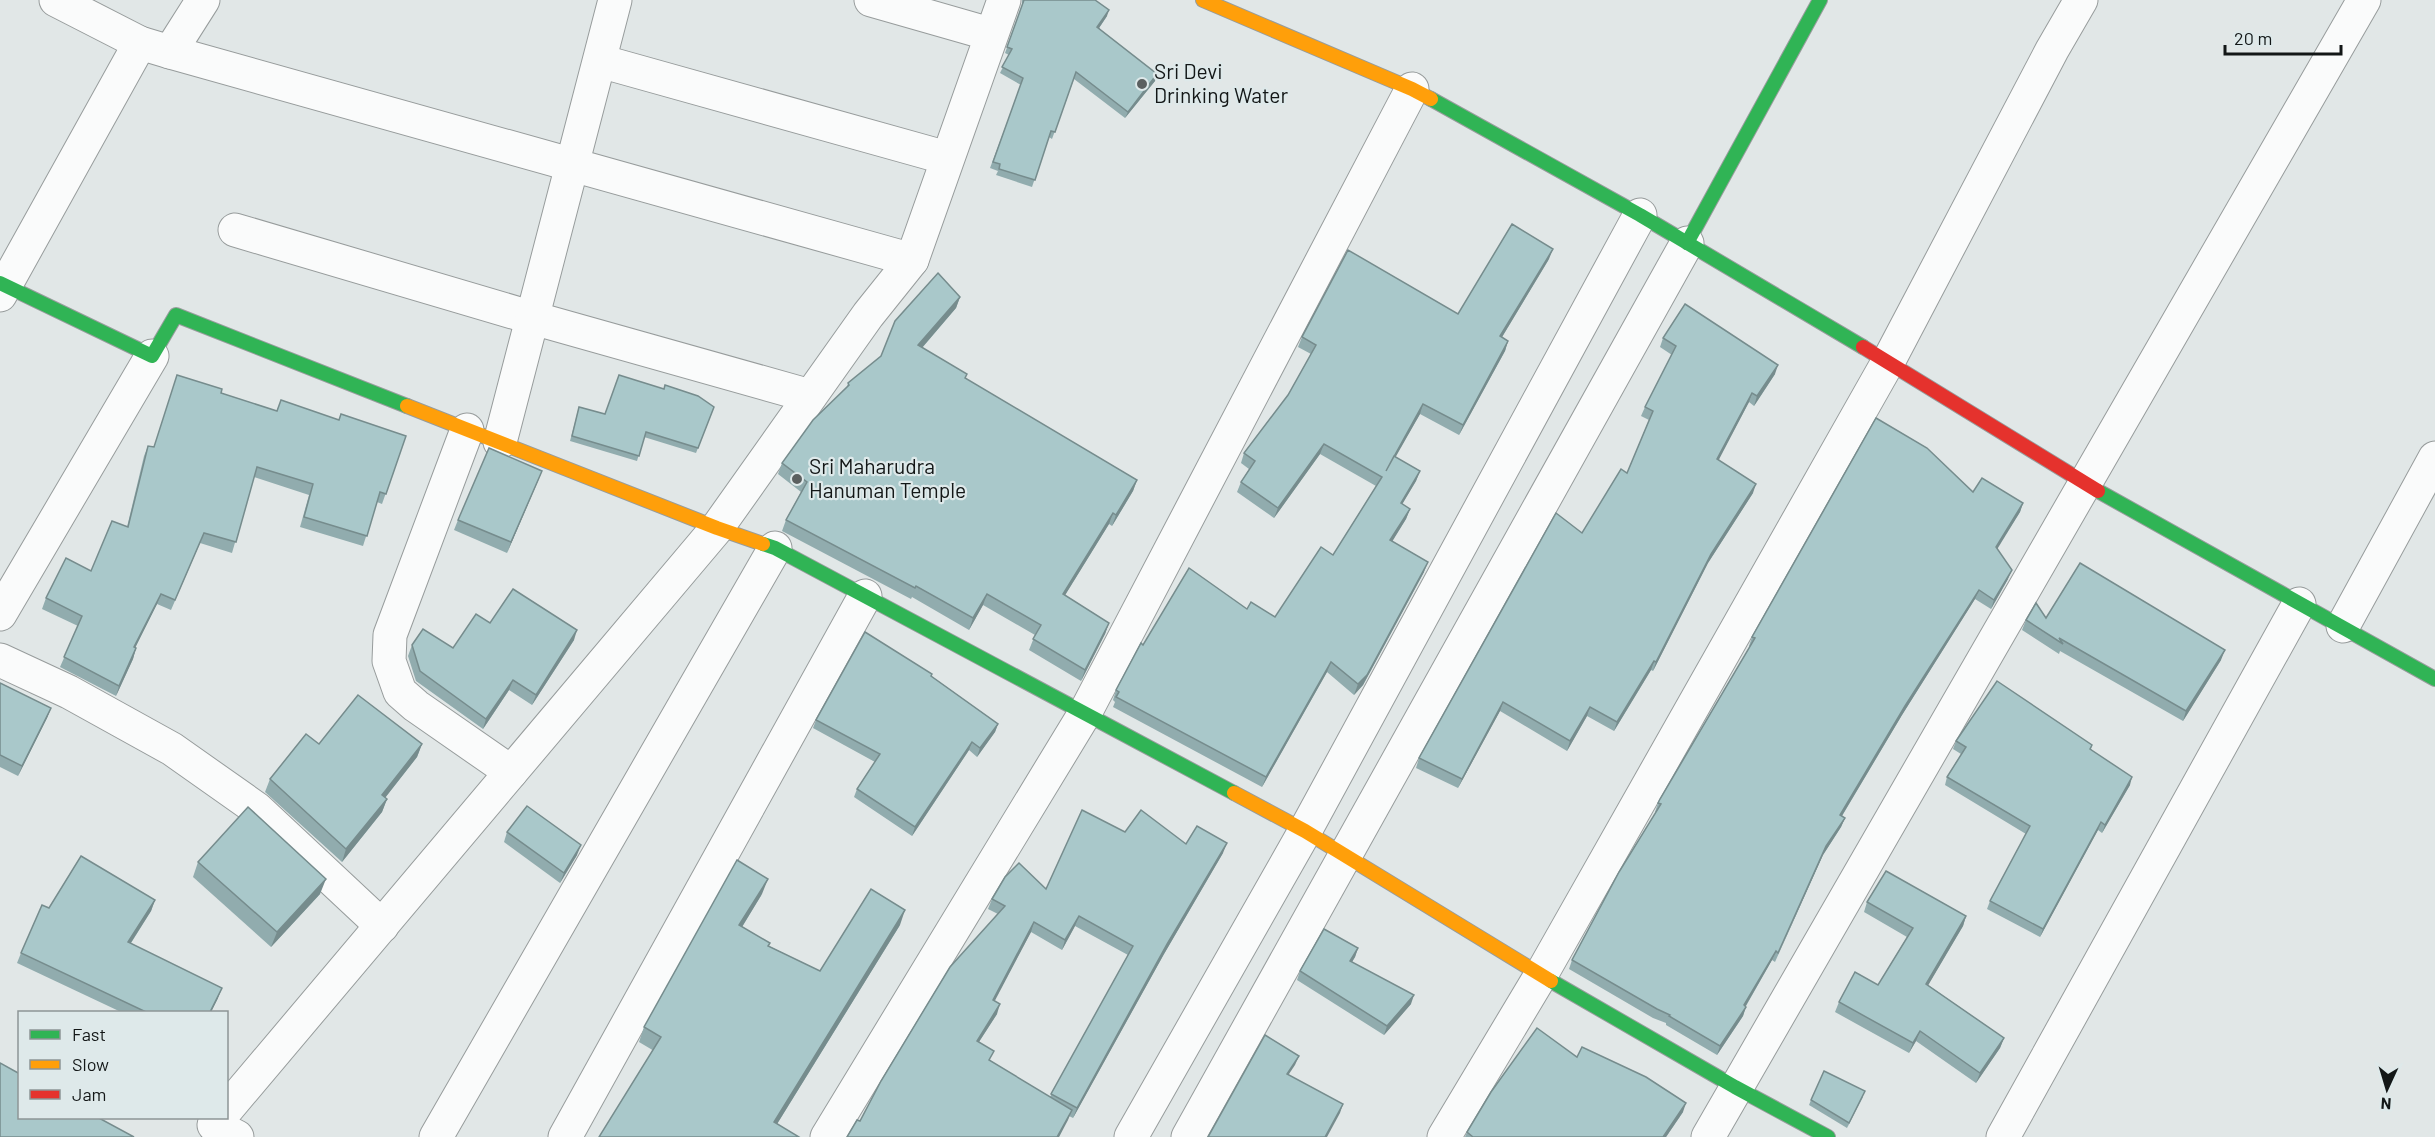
<svg xmlns="http://www.w3.org/2000/svg" width="2435" height="1137" font-family="Barlow,sans-serif">
	<style>
		.lines { fill: none; stroke-linecap: round; stroke-linejoin: round }
		.street-casing { stroke: #979c9c; stroke-width: 35 }
		.fast-casing { stroke: #979c9c; stroke-width: 16 }
		.slow-casing { stroke: #979c9c; stroke-width: 16 }
		.jam-casing { stroke: #979c9c; stroke-width: 16 }
		.street { stroke: #fafbfb; stroke-width: 33 }
		.fast { stroke: #30b455; stroke-width: 14 }
		.slow { stroke: #ff9f0a; stroke-width: 14 }
		.jam { stroke: #e5322d; stroke-width: 14 }
		.wall { fill: #91acae; fill-rule: evenodd }
		.shaded-wall { fill: #768c8d }
		.building { fill: #a9c8ca; stroke: #768c8d; stroke-width: 1.5 }
		.poi-dot { fill: #5b6060; stroke: #dee9ea; stroke-width: 2 }
		.labels { text-anchor: middle; stroke-width: 4.5; stroke-linejoin: round; paint-order: stroke }
		.poi-label { font-size: 21px; fill: #131717; stroke: #dee9ea; text-anchor: start }
	</style>
	<rect width="100%" height="100%" fill="#e1e7e7"/>
	<g class="lines">
		<defs>
			<g id="street">
				<polyline points="56,0 140,43 170,52 912,260"/>
				<polyline points="871,0 990,34"/>
				<polyline points="170,52 203,0"/>
				<polyline points="600,61 947,158"/>
				<polyline points="235,230 533,318 810,396"/>
				<polyline points="0,295 140,43"/>
				<polyline points="467,430 390,635 389,661 400,692 416,706 511,772"/>
				<polyline points="500,442 615,0"/>
				<polyline points="0,614 152,356"/>
				<polyline points="2343,626 2435,458"/>
				<polyline points="0,660 69,692 172,749 257,809 382,926"/>
				<polyline points="226,1110 717,528 868,315 912,260 1004,0"/>
				<polyline points="214,1125 237,1137"/>
				<polyline points="436,1137 775,548"/>
				<polyline points="565,1137 865,596"/>
				<polyline points="827,1137 1085,713 1412,89"/>
				<polyline points="1131,1137 1305,831 1640,215"/>
				<polyline points="1188,1137 1687,243"/>
				<polyline points="1444,1137 1541,975 1888,362 2052,50 2081,0"/>
				<polyline points="1708,1137 2364,0"/>
				<polyline points="2003,1137 2299,604"/>
			</g>
			<g id="fast">
				<polyline points="1431,99 1640,215 1863,347"/>
				<polyline points="1687,243 1820,0"/>
				<polyline points="0,283 152,356 176,315 407,406"/>
				<polyline points="2098,491 2435,679"/>
				<polyline points="763,544 775,548 1234,793"/>
				<polyline points="1551,981 1735,1087 1828,1137"/>
			</g>
			<g id="slow">
				<polyline points="1203,0 1412,89 1431,99"/>
				<polyline points="407,406 717,528 763,544"/>
				<polyline points="1234,793 1305,831 1551,981"/>
			</g>
			<polyline id="jam" points="1863,347 2098,491"/>
		</defs>
		<!-- street casing -->
		<use href="#street" class="street-casing"/>
		<!-- fast casing -->
		<use href="#fast" class="fast-casing"/>
		<!-- slow casing -->
		<use href="#slow" class="slow-casing"/>
		<!-- jam casing -->
		<use href="#jam" class="jam-casing"/>
		<!-- street -->
		<use href="#street" class="street"/>
		<!-- fast -->
		<use href="#fast" class="fast"/>
		<!-- slow -->
		<use href="#slow" class="slow"/>
		<!-- jam -->
		<use href="#jam" class="jam"/>
	</g>
	<!-- wall -->
	<g class="wall">
		<polygon points="1022,0 1095,0 1107,16 1099,28 1155,81 1125,118 1074,79 1052,139 1049,137 1032,187 996,175 998,171 990,168 1021,85 1000,73 1009,55 1005,53 1022,6"/>
		<polygon points="1549,259 1502,337 1508,341 1505,351 1459,435 1420,414 1395,457 1420,471 1416,481 1402,504 1410,509 1406,519 1392,541 1424,572 1363,685 1354,695 1327,672 1262,787 1113,707 1115,702 1113,700 1116,690 1143,645 1247,609 1275,617 1333,555 1376,486 1320,454 1274,518 1237,492 1241,482 1249,469 1241,463 1244,453 1288,395 1311,354 1298,347 1302,337 1458,314"/>
		<polygon points="960,297 956,308 922,348 966,379 1137,480 1133,491 1112,526 1109,524 1065,595 1109,623 1105,634 1081,681 1029,650 1035,635 983,605 969,630 912,597 911,599 782,531 786,520 801,492 778,474 782,463 847,387 848,383"/>
		<polygon points="1663,338 1775,374 1754,406 1749,402 1718,460 1753,493 1708,563 1653,671 1651,670 1614,731 1587,716 1567,751 1500,711 1458,788 1416,768 1419,758 1582,533 1627,473 1649,420 1641,416 1645,407 1672,355 1660,347"/>
		<polygon points="221,393 277,411 339,420 406,436 382,504 377,502 363,546 300,527 309,495 254,477 232,553 200,543 171,610 157,604 135,648 136,648 133,659 116,696 60,667 78,626 42,609 46,598 91,571 127,527 144,456 148,446 153,447"/>
		<polygon points="579,407 605,414 714,407 696,453 644,437 637,461 570,441"/>
		<polygon points="542,471 507,553 454,530 458,520"/>
		<polygon points="1973,492 2023,503 2020,512 1997,548 2008,579 1991,609 1975,599 1902,715 1842,816 1845,818 1841,827 1823,855 1775,962 1772,960 1746,1006 1743,1016 1717,1055 1666,1025 1666,1023 1653,1018 1569,969 1572,960 1656,812 1655,812 1658,803 1750,646 1749,646 1752,637"/>
		<polygon points="2046,618 2221,660 2183,721 2060,651 2059,654 2022,630 2026,620"/>
		<polygon points="490,623 574,640 532,705 509,690 483,729 416,681 408,656 412,645 453,648"/>
		<polygon points="931,676 998,724 995,732 977,757 969,750 912,836 854,797 857,789 875,762 813,728 816,720"/>
		<polygon points="0,683 51,708 47,718 18,776 0,767"/>
		<polygon points="1956,741 2092,745 2091,749 2130,785 2102,833 2098,830 2040,937 1987,909 1990,901 2026,834 1945,785 1947,777 1961,754 1953,749"/>
		<polygon points="319,744 422,744 417,757 385,798 387,799 382,812 342,862 265,792 270,779"/>
		<polygon points="507,832 577,855 560,883 504,842"/>
		<path d="M1125,832l61,12 37,9 -59,101 -91,164 -4,-2 -10,21h-212l13,-16 138,-207 -10,-5 4,-10 54,-10zM1075,926l53,29 -78,142 -59,-36 -12,-19 18,-28 -3,-13 37,-69 31,18z"/>
		<polygon points="198,862 320,894 271,947 193,877"/>
		<polygon points="762,894 742,927 769,946 820,971 900,925 777,1124 639,1042 644,1027"/>
		<polygon points="155,900 151,911 131,943 218,998 211,1012 121,1012 17,963 21,953 49,908"/>
		<polygon points="1867,902 1966,916 1963,926 1928,985 2004,1038 2000,1048 1976,1083 1916,1041 1909,1053 1835,1012 1839,1002 1878,985 1907,937 1864,912"/>
		<polygon points="1358,948 1355,957 1352,962 1411,1004 1384,1035 1297,980 1300,971"/>
		<polygon points="1577,1057 1683,1112 1666,1137 1465,1137 1467,1132"/>
		<polygon points="1863,1097 1847,1128 1809,1105 1811,1100"/>
	</g>
	<!-- shaded-wall -->
	<g class="shaded-wall">
		<polygon points="1109,10 1107,16 1095,34 1097,27"/>
		<polygon points="1157,74 1155,81 1125,118 1128,112"/>
		<polygon points="1553,249 1549,259 1496,347 1500,336"/>
		<polygon points="960,297 956,308 914,357 918,345"/>
		<polygon points="1508,341 1505,351 1459,435 1463,425"/>
		<polygon points="1778,365 1775,374 1754,406 1757,396"/>
		<polygon points="1752,393 1749,402 1714,469 1717,459"/>
		<polygon points="1423,404 1420,414 1382,481 1386,471"/>
		<polygon points="1324,444 1320,454 1274,518 1278,508"/>
		<polygon points="542,471 538,481 507,553 511,542"/>
		<polygon points="1420,471 1416,481 1397,513 1401,503"/>
		<polygon points="1137,480 1133,491 1112,526 1116,515"/>
		<polygon points="1756,484 1753,493 1708,563 1653,671 1656,662 1711,554"/>
		<polygon points="2023,503 2020,512 1993,556 1996,547"/>
		<polygon points="1410,509 1406,519 1387,550 1390,540"/>
		<polygon points="1113,513 1109,524 1059,605 1063,594"/>
		<polygon points="1428,562 1424,572 1363,685 1354,695 1358,684"/>
		<polygon points="2012,570 2008,579 1991,609 1994,600"/>
		<polygon points="1979,590 1975,599 1902,715 1837,824 1840,815 1905,706"/>
		<polygon points="161,594 157,604 130,658 134,647"/>
		<polygon points="987,594 983,605 969,630 973,618"/>
		<polygon points="1109,623 1105,634 1081,681 1085,670"/>
		<polygon points="577,630 574,640 532,705 536,695"/>
		<polygon points="136,648 133,659 116,696 119,686"/>
		<polygon points="2225,650 2221,660 2183,721 2186,711"/>
		<polygon points="1654,661 1651,670 1614,731 1617,722"/>
		<polygon points="1331,662 1327,672 1262,787 1266,777"/>
		<polygon points="513,680 509,690 483,729 486,719"/>
		<polygon points="1503,702 1500,711 1458,788 1462,779"/>
		<polygon points="1590,707 1587,716 1567,751 1570,741"/>
		<polygon points="51,708 47,718 18,776 22,766"/>
		<polygon points="998,724 995,732 977,757 980,748"/>
		<polygon points="972,742 969,750 912,836 915,827"/>
		<polygon points="422,744 417,757 377,808 382,795"/>
		<polygon points="2132,777 2130,785 2102,833 2105,825"/>
		<polygon points="387,799 382,812 342,862 346,849"/>
		<polygon points="1845,818 1841,827 1823,855 1775,962 1826,846"/>
		<polygon points="2101,822 2098,830 2040,937 2043,929"/>
		<polygon points="1227,843 1223,853 1164,954 1073,1118 1077,1108 1167,944"/>
		<polygon points="581,845 577,855 560,883 564,873"/>
		<polygon points="326,879 320,894 271,947 277,932"/>
		<polygon points="768,879 762,894 734,940 739,925"/>
		<polygon points="155,900 151,911 125,952 128,942"/>
		<polygon points="905,910 900,925 769,1137 774,1122"/>
		<polygon points="1079,916 1075,926 1062,950 1065,940"/>
		<polygon points="1966,916 1963,926 1923,994 1926,984"/>
		<polygon points="1034,922 1031,932 990,1010 993,1000"/>
		<polygon points="1358,948 1355,957 1347,970 1350,961"/>
		<polygon points="1776,951 1772,960 1741,1014 1744,1005"/>
		<polygon points="222,988 218,998 211,1012 210,1012"/>
		<polygon points="1414,995 1411,1004 1384,1035 1387,1026"/>
		<polygon points="1000,1004 997,1014 973,1051 977,1041"/>
		<polygon points="1746,1007 1743,1016 1717,1055 1720,1046"/>
		<polygon points="1920,1031 1916,1041 1909,1053 1913,1043"/>
		<polygon points="2004,1038 2000,1048 1976,1083 1980,1073"/>
		<polygon points="1299,1056 1295,1065 1283,1083 1287,1074"/>
		<polygon points="1686,1103 1683,1112 1666,1137 1663,1137"/>
		<polygon points="1343,1104 1340,1113 1327,1137 1325,1137"/>
		<polygon points="1072,1110 1068,1120 1059,1137 1057,1137"/>
	</g>
	<!-- building -->
	<g class="building">
		<polygon points="1024,0 1095,0 1109,10 1097,27 1157,74 1128,112 1076,72 1055,132 1051,131 1035,180 999,169 1000,164 993,162 1023,78 1002,67 1012,49 1007,47"/>
		<polygon points="1512,224 1553,249 1500,336 1508,341 1463,425 1423,404 1386,471 1394,456 1420,471 1401,503 1410,509 1390,540 1428,562 1367,675 1358,684 1331,662 1266,777 1116,697 1119,692 1116,690 1141,643 1143,645 1189,568 1247,609 1251,602 1275,617 1321,547 1333,555 1382,477 1324,444 1278,508 1241,482 1255,461 1244,453 1288,395 1316,345 1302,337 1348,250 1458,314"/>
		<polygon points="938,273 960,297 918,345 967,374 965,378 1137,480 1116,515 1113,513 1063,594 1109,623 1085,670 1033,639 1041,625 987,594 973,618 916,586 915,588 786,520 807,482 782,463 813,420 849,385 848,383 881,356 895,321"/>
		<polygon points="1685,304 1778,365 1757,396 1752,393 1717,459 1756,484 1711,554 1656,662 1654,661 1617,722 1590,707 1570,741 1503,702 1462,779 1419,758 1556,513 1582,533 1621,469 1627,473 1653,411 1645,407 1676,346 1663,338"/>
		<polygon points="177,375 222,389 221,393 277,411 281,400 339,420 341,414 406,436 386,494 380,492 367,536 304,517 313,484 257,467 236,542 204,533 175,600 161,594 134,647 136,648 119,686 64,657 82,616 46,598 66,558 91,571 112,521 128,527 148,446 154,447"/>
		<polygon points="619,375 664,389 665,385 698,396 714,407 698,448 646,432 639,456 572,436 579,407 605,414"/>
		<polygon points="1876,418 1927,448 1973,492 1982,478 2023,503 1996,547 2012,570 1994,600 1979,590 1905,706 1840,815 1845,818 1826,846 1778,953 1776,951 1744,1005 1746,1007 1720,1046 1669,1016 1670,1015 1657,1009 1572,960 1619,872 1661,804 1658,803 1660,799 1755,638 1752,637"/>
		<polygon points="489,448 542,471 511,542 458,520"/>
		<polygon points="2080,563 2225,650 2186,711 2059,638 2063,644 2026,620 2036,603 2046,618"/>
		<polygon points="513,589 577,630 536,695 513,680 486,719 420,671 412,645 423,629 453,648 476,614 490,623"/>
		<polygon points="865,632 932,674 931,676 998,724 980,748 972,742 915,827 857,789 880,754 816,720"/>
		<polygon points="1997,681 2092,745 2090,749 2132,777 2105,825 2101,822 2043,929 1990,901 2030,826 1947,777 1966,747 1956,741"/>
		<polygon points="0,683 51,708 22,766 0,755"/>
		<polygon points="358,695 422,744 382,795 387,799 346,849 270,779 306,734 319,744"/>
		<polygon points="527,806 581,845 564,873 507,832"/>
		<polygon points="248,807 326,879 277,932 198,862"/>
		<polygon points="1082,810 1125,832 1141,810 1186,844 1197,826 1227,843 1167,944 1077,1108 1051,1094 1133,946 1079,916 1065,940 1034,922 993,1000 1000,1004 977,1041 994,1051 989,1060 1072,1110 1057,1137 847,1137 857,1120 860,1121 881,1081 950,967 1005,906 992,899 1005,877 1019,863 1046,889"/>
		<polygon points="81,856 155,900 128,942 222,988 210,1012 146,1012 21,953 42,905 49,908"/>
		<polygon points="737,860 768,879 739,925 770,943 768,946 820,971 871,889 905,910 774,1122 799,1137 599,1137 661,1037 644,1027"/>
		<polygon points="1886,871 1966,916 1926,984 2004,1038 1980,1073 1920,1031 1913,1043 1839,1002 1855,972 1878,985 1913,928 1867,902"/>
		<polygon points="1324,929 1358,948 1350,961 1414,995 1387,1026 1300,971"/>
		<polygon points="1537,1028 1577,1057 1582,1047 1646,1077 1686,1103 1663,1137 1473,1137 1467,1132 1491,1092"/>
		<polygon points="1265,1035 1299,1056 1287,1074 1343,1104 1325,1137 1208,1137"/>
		<polygon points="0,1063 20,1074 20,1118 99,1118 134,1137 0,1137"/>
		<polygon points="1824,1071 1865,1091 1849,1123 1811,1100"/>
	</g>
	<!-- markers -->
	<g class="poi-dot">
		<circle cx="1142" cy="84" r="6"/>
		<circle cx="797" cy="479" r="6"/>
	</g>
	<g class="labels">
		<!-- poi labels -->
		<g class="poi-label">
			<text x="1154" y="79">Sri Devi<tspan x="1154" dy="24">Drinking Water</tspan></text>
			<text x="809" y="474">Sri Maharudra<tspan x="809" dy="24">Hanuman Temple</tspan></text>
		</g>
	</g>
	<!-- legend -->
	<rect x="18" y="1011" width="210" height="108" fill="#dee9ea" stroke="#8d9596" stroke-width="1.5"/>
	<rect x="30" y="1030" width="30" height="9" fill="#30b455" stroke="#8d9596" stroke-width="1.5"/>
	<text x="72" y="1041" font-size="18" fill="#131717">Fast</text>
	<rect x="30" y="1060" width="30" height="9" fill="#ff9f0a" stroke="#8d9596" stroke-width="1.5"/>
	<text x="72" y="1071" font-size="18" fill="#131717">Slow</text>
	<rect x="30" y="1090" width="30" height="9" fill="#e5322d" stroke="#8d9596" stroke-width="1.5"/>
	<text x="72" y="1101" font-size="18" fill="#131717">Jam</text>
	<!-- north arrow -->
	<g transform="translate(2387 1089) rotate(184)" stroke="#dee9ea" stroke-width="4.5" paint-order="stroke">
	<path d="M0-4.5L10 22L0 15L-10 22Z" fill="#131717"/>
	<text y="-9" font-size="16" font-weight="bold" text-anchor="middle" fill="#131717">N</text>
	</g>
	<!-- scale -->
	<path d="M2225 45v9h116v-9" fill="none" stroke="#131717" stroke-width="3"/>
	<text x="2234" y="45" font-size="18" fill="#131717" stroke="#dee9ea" stroke-width="4.5" paint-order="stroke">20 m</text>
</svg>
